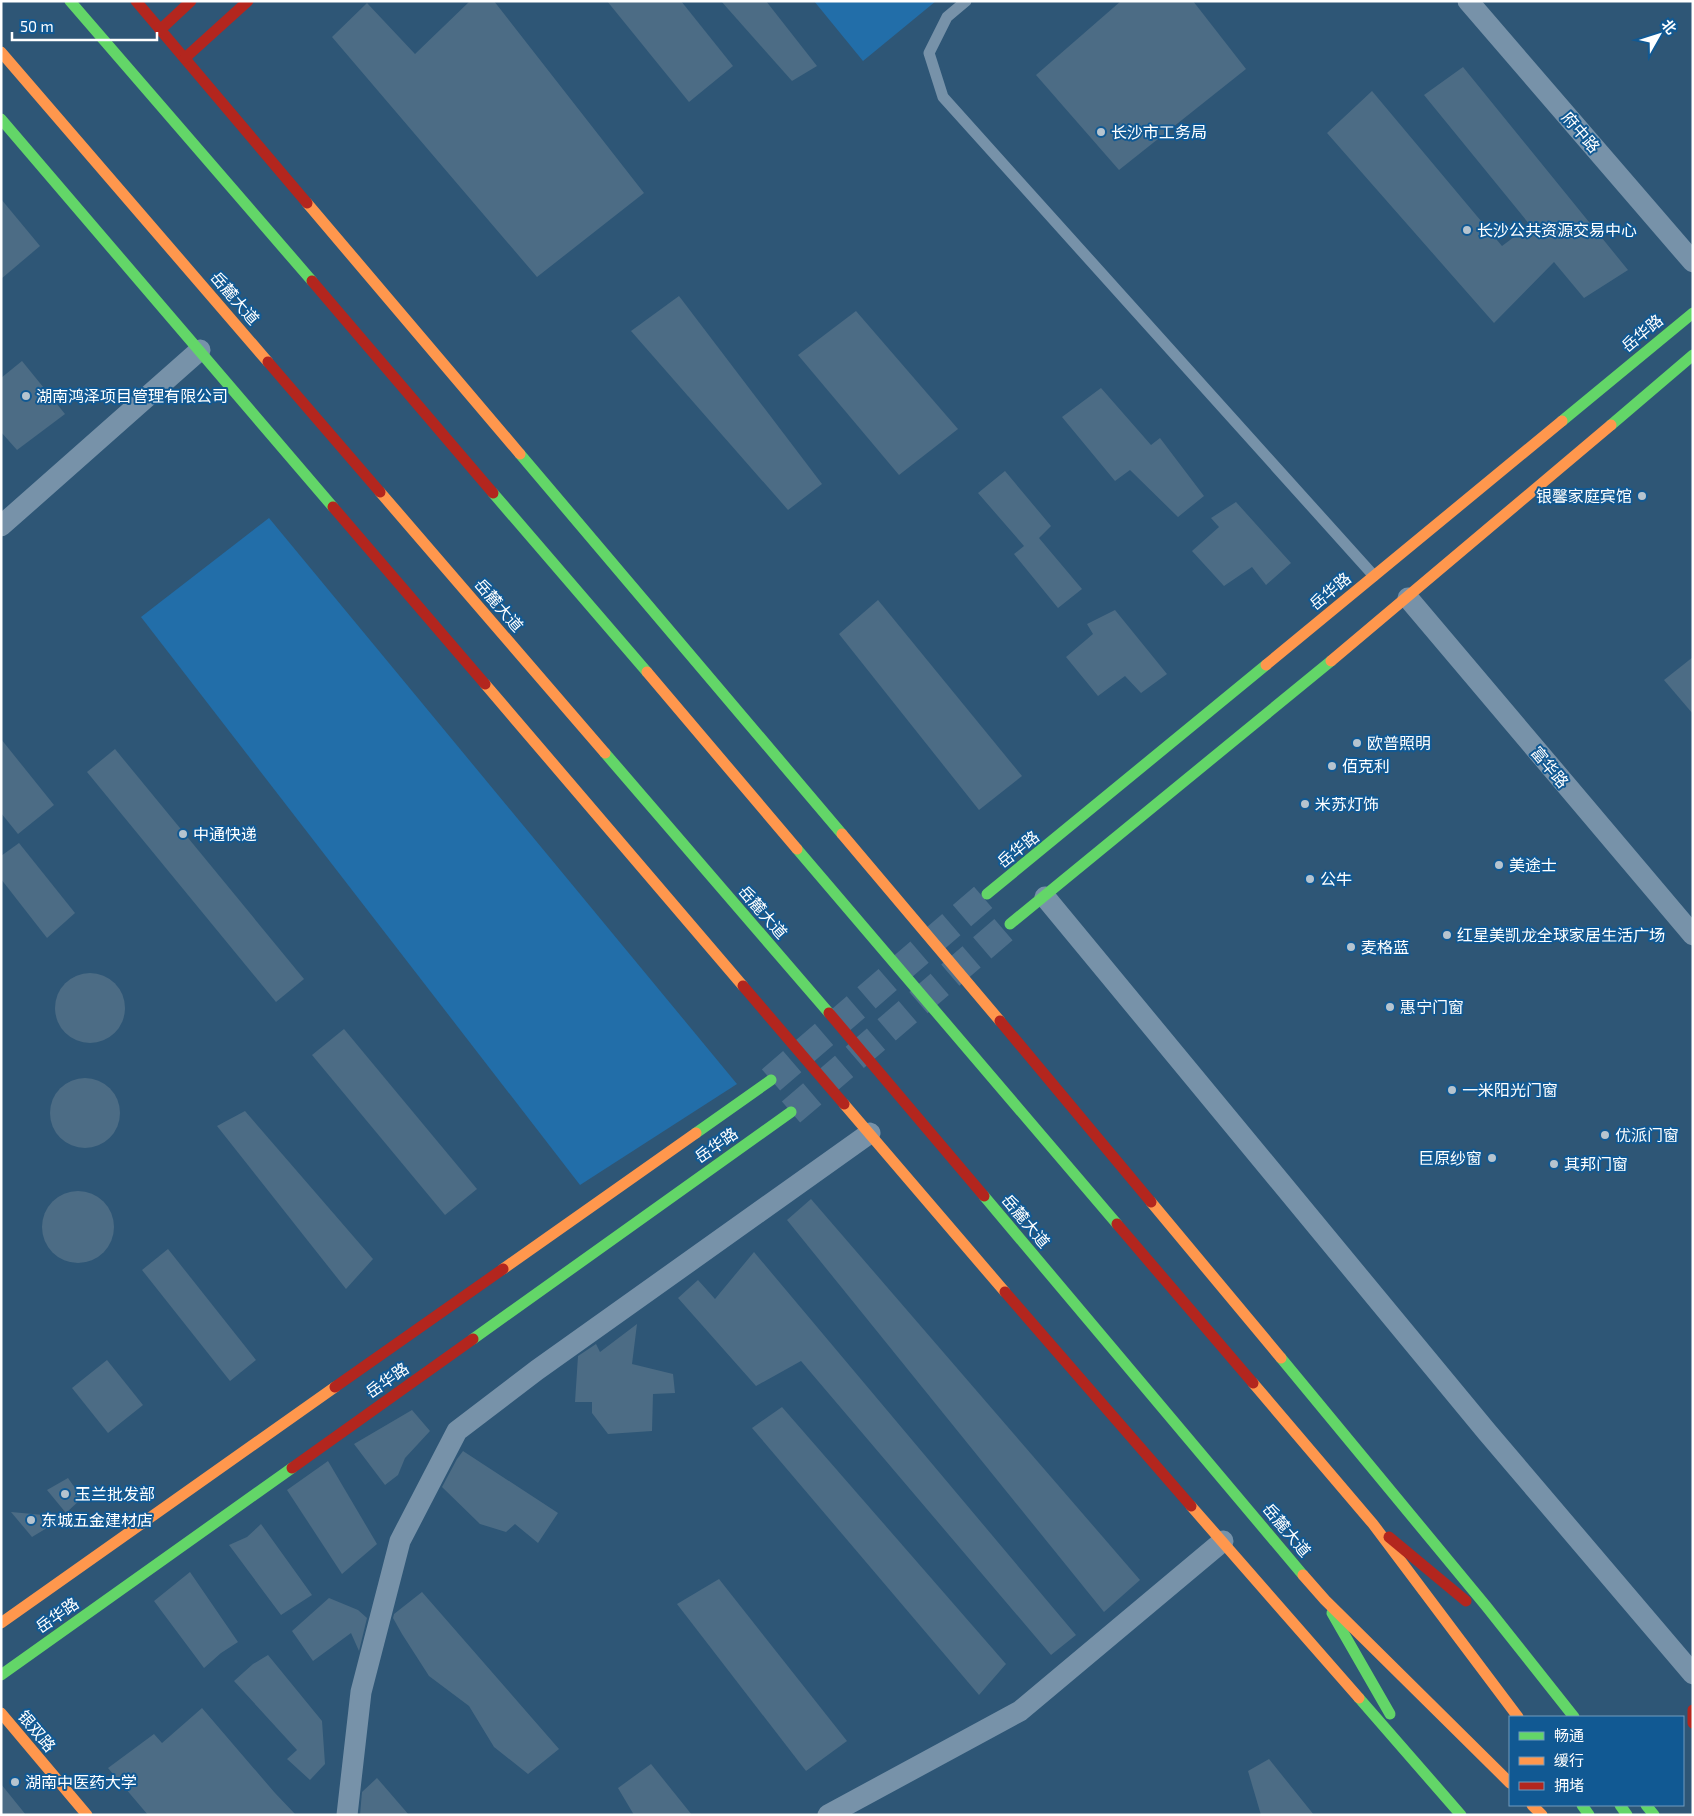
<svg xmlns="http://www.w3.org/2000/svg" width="1694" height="1816" font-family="'Exo 2','Noto Sans SC',sans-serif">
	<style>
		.green { fill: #226ea9 }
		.building { fill: #4c6c85 }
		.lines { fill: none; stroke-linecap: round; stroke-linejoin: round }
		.secondary-tunnel { stroke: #4d6f8b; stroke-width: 28; stroke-dasharray: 28 14; stroke-linecap: butt }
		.lane { stroke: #7792a9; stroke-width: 11 }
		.street { stroke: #7792a9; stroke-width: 21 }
		.fast { stroke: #63d668; stroke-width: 11 }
		.slow { stroke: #ff974d; stroke-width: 11 }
		.jam { stroke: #b3261e; stroke-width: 11 }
		.poi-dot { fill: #b6c4cf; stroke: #115993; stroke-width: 2 }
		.labels { text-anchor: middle; stroke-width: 4; stroke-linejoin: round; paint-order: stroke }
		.poi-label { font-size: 16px; fill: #fff; stroke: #115993; text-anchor: start }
		.street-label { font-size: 16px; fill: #fff; stroke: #115993 }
	</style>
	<rect width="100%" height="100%" fill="#2e5676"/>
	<!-- green -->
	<g class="green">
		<polygon points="814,1 936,1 863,61"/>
		<polygon points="269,518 737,1084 580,1185 141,617"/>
	</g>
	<!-- building -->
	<g class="building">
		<polygon points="470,1 494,1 644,193 537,277 332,37 367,3 415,54"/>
		<polygon points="607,1 681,1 733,66 689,102"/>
		<polygon points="721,1 766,1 817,66 792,81"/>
		<polygon points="1121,1 1193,1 1246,69 1119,170 1036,75"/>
		<polygon points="1463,67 1628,270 1584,298 1554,262 1494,323 1327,133 1372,91 1502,246 1530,225 1424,95"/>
		<polygon points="1,199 40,246 1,279"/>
		<polygon points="679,296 822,484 788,510 631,331"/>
		<polygon points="856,311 958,429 899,475 798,355"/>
		<polygon points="22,361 65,414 17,450 1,432 1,378"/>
		<polygon points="1101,388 1151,445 1160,438 1204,496 1178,517 1130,470 1115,481 1062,417"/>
		<polygon points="1005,471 1051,526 1039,538 1082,589 1058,608 1014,554 1024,546 978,493"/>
		<polygon points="1236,502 1291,563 1266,585 1252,567 1224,586 1192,551 1219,527 1211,518"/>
		<polygon points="878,600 1022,776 979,810 839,634"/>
		<polygon points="1115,610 1167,674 1141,693 1125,676 1098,696 1066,657 1093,634 1087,624"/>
		<polygon points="1693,657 1693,714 1664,680"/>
		<polygon points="1,739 54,805 18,834 1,813"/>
		<polygon points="115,749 304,979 276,1002 87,772"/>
		<polygon points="19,843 75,913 47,938 1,879 1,856"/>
		<circle cx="90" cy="1008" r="35"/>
		<polygon points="344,1029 477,1189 445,1215 312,1055"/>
		<circle cx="85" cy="1113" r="35"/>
		<polygon points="245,1111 373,1259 346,1289 217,1126"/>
		<circle cx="78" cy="1227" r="36"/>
		<polygon points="811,1199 1140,1580 1104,1612 787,1220"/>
		<polygon points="168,1249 256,1360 230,1381 142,1270"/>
		<polygon points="754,1252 1076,1635 1051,1655 801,1361 756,1386 678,1298 698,1280 715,1299"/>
		<polygon points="637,1324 632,1364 673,1374 675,1393 653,1394 652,1431 608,1434 592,1413 592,1402 575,1402 578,1356 596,1344 600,1352"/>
		<polygon points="107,1360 143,1405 108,1433 72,1388"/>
		<polygon points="782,1407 1006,1664 979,1695 752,1428"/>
		<polygon points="412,1410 430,1431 405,1458 398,1475 385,1485 354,1444"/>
		<polygon points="463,1451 558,1513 538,1543 515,1524 506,1532 480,1524 442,1487 457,1459"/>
		<polygon points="328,1461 377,1544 342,1574 287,1490"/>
		<polygon points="68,1478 82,1498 66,1513 47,1490"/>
		<polygon points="11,1512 65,1517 32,1537"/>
		<polygon points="261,1524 312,1595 281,1615 229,1545 247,1537"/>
		<polygon points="190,1572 238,1642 221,1653 204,1668 154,1601"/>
		<polygon points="719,1579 847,1741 806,1771 677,1604"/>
		<polygon points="422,1592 559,1749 528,1774 494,1747 469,1706 429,1676 402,1634 393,1618 394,1614"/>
		<polygon points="329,1598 358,1610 367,1618 359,1651 351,1633 313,1661 292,1631"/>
		<polygon points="268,1655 322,1721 325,1764 310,1780 287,1759 297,1750 234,1681 253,1664"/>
		<polygon points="202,1708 275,1793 296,1815 148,1815 108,1768 154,1734 162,1743"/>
		<polygon points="1269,1759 1314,1815 1261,1815 1248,1771"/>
		<polygon points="651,1764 692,1815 634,1815 618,1788"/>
		<polygon points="377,1778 409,1815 360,1815 362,1792"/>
		<polygon points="1,1784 26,1815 1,1815"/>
	</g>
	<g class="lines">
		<!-- secondary-tunnel -->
		<g class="secondary-tunnel">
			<polyline points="771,1080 987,894"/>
			<polyline points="791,1112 1010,924"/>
		</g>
		<!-- lane -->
		<polyline class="lane" points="966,1 947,17 929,53 943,97 1374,576"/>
		<!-- street -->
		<g class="street">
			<polyline points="1468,1 1693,262"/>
			<polyline points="1,526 200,350"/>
			<polyline points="1408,598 1693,935"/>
			<polyline points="1045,897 1487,1432 1693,1674"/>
			<polyline points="347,1815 361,1692 400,1541 457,1431 537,1370 870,1133"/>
			<polyline points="828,1815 1020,1711 1223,1541"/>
		</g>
		<!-- fast -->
		<g class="fast">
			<polyline points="70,1 312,281"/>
			<polyline points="1,119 333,507"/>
			<polyline points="1562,421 1693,313"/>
			<polyline points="1611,425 1693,355"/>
			<polyline points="520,454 842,834"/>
			<polyline points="493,493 647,672"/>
			<polyline points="605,753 829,1013"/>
			<polyline points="797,849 1117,1224"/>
			<polyline points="987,894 1266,665"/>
			<polyline points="1010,924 1331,661"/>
			<polyline points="696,1133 771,1080"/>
			<polyline points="984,1196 1303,1575"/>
			<polyline points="473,1339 791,1112"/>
			<polyline points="1281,1358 1486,1606 1574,1717"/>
			<polyline points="1332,1613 1390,1714"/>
			<polyline points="1,1675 292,1468"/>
			<polyline points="1359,1698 1461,1815"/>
			<polyline points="1582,1805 1589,1815"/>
			<polyline points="1620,1805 1627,1815"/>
			<polyline points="1646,1805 1654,1815"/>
		</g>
		<!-- slow -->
		<g class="slow">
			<polyline points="1,52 268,362"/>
			<polyline points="307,203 520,454"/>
			<polyline points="380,492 605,753"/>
			<polyline points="1331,661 1611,425"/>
			<polyline points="1266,665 1562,421"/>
			<polyline points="647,672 797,849"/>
			<polyline points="485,684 743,986"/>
			<polyline points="842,834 1000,1021"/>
			<polyline points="844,1104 1005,1292"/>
			<polyline points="1151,1202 1281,1358"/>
			<polyline points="503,1269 696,1133"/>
			<polyline points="1253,1383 1373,1524 1518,1717"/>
			<polyline points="1191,1506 1359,1698"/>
			<polyline points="1303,1575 1325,1600 1510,1783"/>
			<polyline points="1,1623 335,1387"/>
			<polyline points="1,1713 87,1815"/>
			<polyline points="1532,1805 1542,1815"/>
		</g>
		<!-- jam -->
		<g class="jam">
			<polyline points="136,1 307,203"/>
			<polyline points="160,30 191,1"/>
			<polyline points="185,58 248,1"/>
			<polyline points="312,281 493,493"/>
			<polyline points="268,362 380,492"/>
			<polyline points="333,507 485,684"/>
			<polyline points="743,986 844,1104"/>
			<polyline points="829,1013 984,1196"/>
			<polyline points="1000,1021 1151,1202"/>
			<polyline points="1117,1224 1253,1383"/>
			<polyline points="1005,1292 1191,1506"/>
			<polyline points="335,1387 503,1269"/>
			<polyline points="292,1468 473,1339"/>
			<polyline points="1389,1537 1466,1601"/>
			<polyline points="1693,1710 1693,1723"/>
		</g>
	</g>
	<!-- markers -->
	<g class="poi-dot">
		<circle cx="1101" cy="132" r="5"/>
		<circle cx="1467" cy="230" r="5"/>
		<circle cx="26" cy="396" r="5"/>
		<circle cx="1642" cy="496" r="5"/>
		<circle cx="1357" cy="743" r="5"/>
		<circle cx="1332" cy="766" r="5"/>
		<circle cx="1305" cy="804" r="5"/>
		<circle cx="183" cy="834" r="5"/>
		<circle cx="1499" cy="865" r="5"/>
		<circle cx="1310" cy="879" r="5"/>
		<circle cx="1447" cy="935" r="5"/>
		<circle cx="1351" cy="947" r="5"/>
		<circle cx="1390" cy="1007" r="5"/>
		<circle cx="1452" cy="1090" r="5"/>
		<circle cx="1605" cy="1135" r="5"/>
		<circle cx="1492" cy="1158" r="5"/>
		<circle cx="1554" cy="1164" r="5"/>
		<circle cx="65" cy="1494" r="5"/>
		<circle cx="31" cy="1520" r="5"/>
		<circle cx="15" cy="1782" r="5"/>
	</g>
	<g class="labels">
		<!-- poi labels -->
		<g class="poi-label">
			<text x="1111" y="138">长沙市工务局</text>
			<text x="1477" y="236">长沙公共资源交易中心</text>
			<text x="36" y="402">湖南鸿泽项目管理有限公司</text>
			<text x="1632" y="502" text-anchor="end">银馨家庭宾馆</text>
			<text x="1367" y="749">欧普照明</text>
			<text x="1342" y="772">佰克利</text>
			<text x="1315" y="810">米苏灯饰</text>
			<text x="193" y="840">中通快递</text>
			<text x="1509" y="871">美途士</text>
			<text x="1320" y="885">公牛</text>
			<text x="1457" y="941">红星美凯龙全球家居生活广场</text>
			<text x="1361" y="953">麦格蓝</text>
			<text x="1400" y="1013">惠宁门窗</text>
			<text x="1462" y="1096">一米阳光门窗</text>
			<text x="1615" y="1141">优派门窗</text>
			<text x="1482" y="1164" text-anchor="end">巨原纱窗</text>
			<text x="1564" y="1170">其邦门窗</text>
			<text x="75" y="1500">玉兰批发部</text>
			<text x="41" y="1526">东城五金建材店</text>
			<text x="25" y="1788">湖南中医药大学</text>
		</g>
		<!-- street labels -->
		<g class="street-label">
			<text transform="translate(1581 132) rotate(49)" y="6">府中路</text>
			<text transform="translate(235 298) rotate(49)" y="6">岳麓大道</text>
			<text transform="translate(1642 333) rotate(-40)" y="6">岳华路</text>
			<text transform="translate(1330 591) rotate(-40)" y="6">岳华路</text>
			<text transform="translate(499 605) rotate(49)" y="6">岳麓大道</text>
			<text transform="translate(1550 767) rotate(50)" y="6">富华路</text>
			<text transform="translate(1018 849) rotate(-39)" y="6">岳华路</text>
			<text transform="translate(763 912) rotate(49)" y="6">岳麓大道</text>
			<text transform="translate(716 1145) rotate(-35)" y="6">岳华路</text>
			<text transform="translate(1026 1221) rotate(50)" y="6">岳麓大道</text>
			<text transform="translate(387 1380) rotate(-35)" y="6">岳华路</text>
			<text transform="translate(1287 1530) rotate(50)" y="6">岳麓大道</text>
			<text transform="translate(57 1615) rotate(-35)" y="6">岳华路</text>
			<text transform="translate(37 1731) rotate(50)" y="6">银双路</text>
		</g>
	</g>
	<!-- border -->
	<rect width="1694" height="1816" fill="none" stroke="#ffffff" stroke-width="5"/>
	<!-- legend -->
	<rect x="1509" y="1716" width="175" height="90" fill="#115993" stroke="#709bbe"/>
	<rect x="1519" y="1732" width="25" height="8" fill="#63d668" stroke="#709bbe"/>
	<text x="1554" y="1741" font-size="15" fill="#ffffff">畅通</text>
	<rect x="1519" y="1757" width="25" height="8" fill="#ff974d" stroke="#709bbe"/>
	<text x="1554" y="1766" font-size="15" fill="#ffffff">缓行</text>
	<rect x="1519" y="1782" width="25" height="8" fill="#b3261e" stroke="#709bbe"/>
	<text x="1554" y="1791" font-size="15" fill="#ffffff">拥堵</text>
	<!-- north arrow -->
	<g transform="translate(1659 35) rotate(51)" stroke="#115993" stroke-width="4" paint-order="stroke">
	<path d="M0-4L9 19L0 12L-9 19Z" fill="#ffffff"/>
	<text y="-8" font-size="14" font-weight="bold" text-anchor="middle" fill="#ffffff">北</text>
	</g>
	<!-- scale -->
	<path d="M12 32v8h145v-8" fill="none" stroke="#ffffff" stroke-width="2.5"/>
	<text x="20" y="32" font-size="15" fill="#ffffff" stroke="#115993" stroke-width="4" paint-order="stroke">50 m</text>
</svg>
